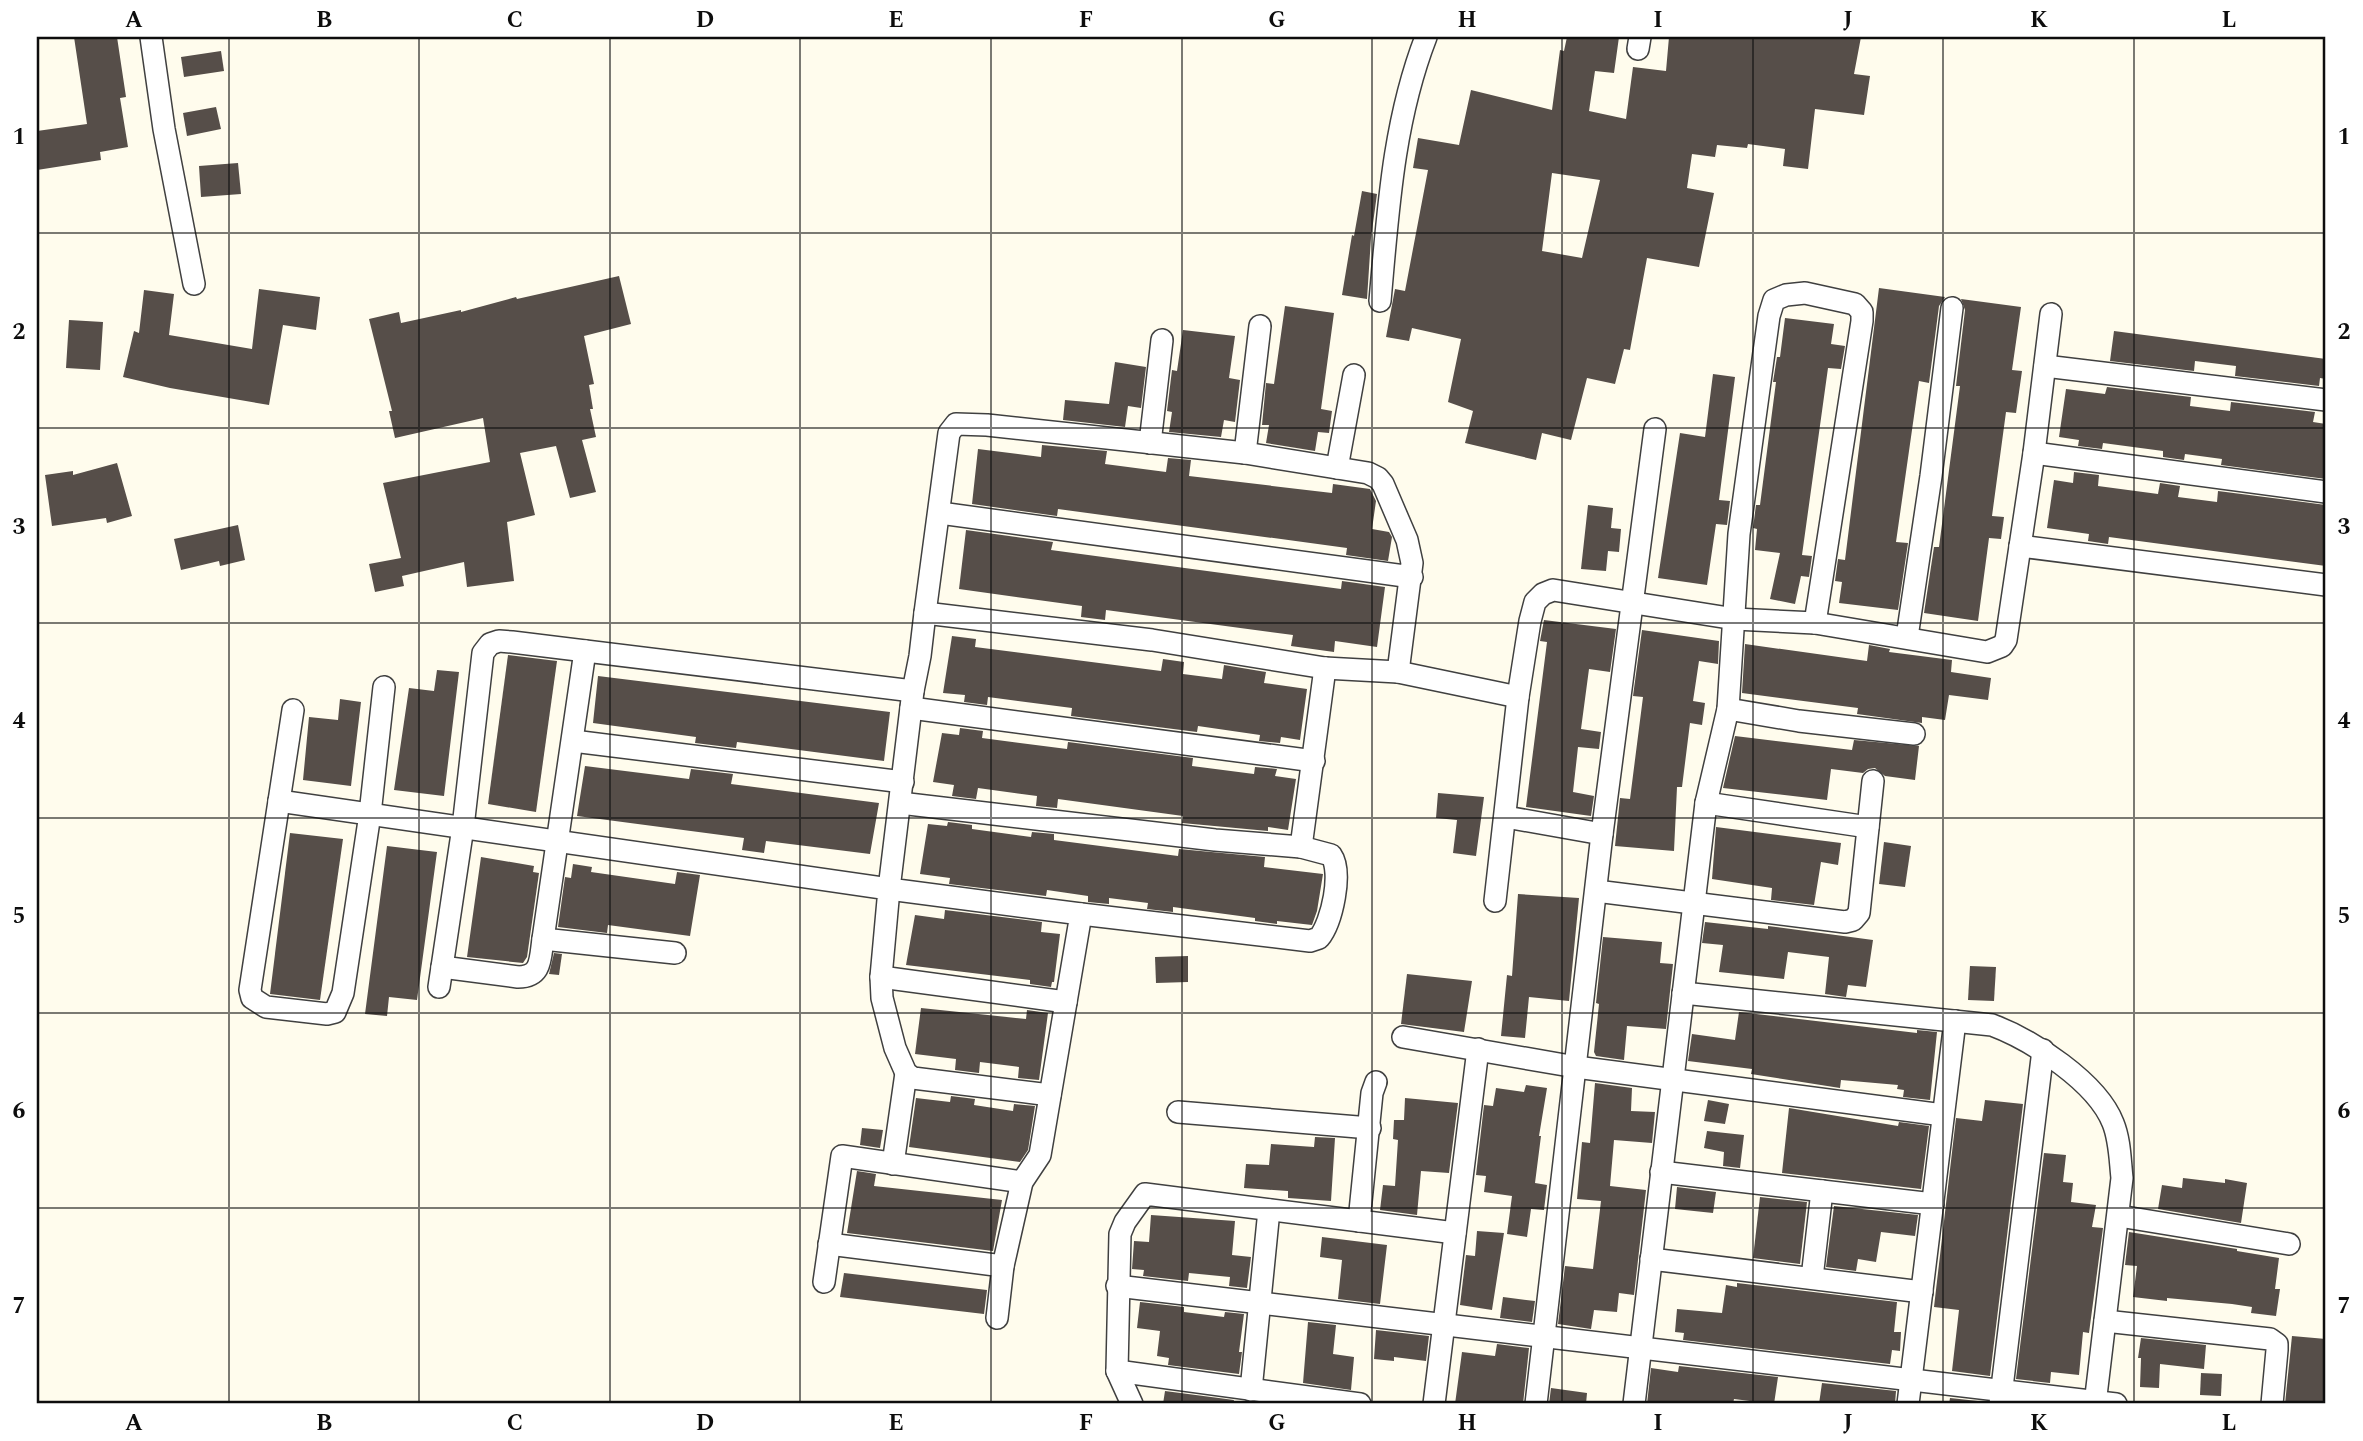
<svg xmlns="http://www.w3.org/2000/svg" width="2363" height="1441" font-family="Spectral,serif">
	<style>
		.building { fill: #564e49; fill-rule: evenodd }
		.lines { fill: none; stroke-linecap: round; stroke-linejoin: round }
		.minor-casing { stroke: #404040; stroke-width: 24 }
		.minor { stroke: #fff; stroke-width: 21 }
		.grid { fill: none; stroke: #0d0d0d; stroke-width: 2; stroke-opacity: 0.55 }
		.neatline { fill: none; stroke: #0d0d0d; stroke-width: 2.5 }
		.grid-label { font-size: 23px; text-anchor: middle; font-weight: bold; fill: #0d0d0d }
	</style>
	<rect width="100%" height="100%" fill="#fffced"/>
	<!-- building -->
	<g class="building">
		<polygon points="74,37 117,37 126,97 120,98 128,147 100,152 101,160 37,170 37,131 87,124"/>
		<path d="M1567,37h52l-5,36 -19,-2 -6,40 37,8 7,-52 33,4 3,-34h192l-7,37 16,2 -6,39 -49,-6 -7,60 -25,-3 2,-17 -37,-5 -1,4 -30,-3 -2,12 -23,-3 -5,34 27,5 -15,74 -52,-9 -17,92 -6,-1 -9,35 -28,-6 -16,62 -29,-7 -6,27 -71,-17 8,-32 -25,-9 13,-63 -49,-11 -3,13 -23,-4 9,-48 10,2 23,-121 -15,-2 5,-30 41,7 12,-55 81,20 8,-60 4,1zM1552,173l48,7 -18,78 -40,-7z"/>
		<polygon points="221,51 224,71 184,77 181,57"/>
		<polygon points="216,107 221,129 187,136 183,113"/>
		<polygon points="238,163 241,194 201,197 199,166"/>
		<polygon points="1362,191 1377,194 1371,238 1367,299 1342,295 1352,235 1354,236"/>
		<polygon points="619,276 631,324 584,336 594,384 589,385 593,409 590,409 596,437 582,440 596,492 570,498 556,446 520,453 535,515 507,522 514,581 467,587 464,562 402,576 404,586 375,592 369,564 401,558 383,483 490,462 483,418 395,438 389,411 392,411 369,319 399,312 401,323 461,310 461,312 516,297 517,299"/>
		<polygon points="1879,288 1945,297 1939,306 1929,383 1919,381 1896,542 1908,543 1898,610 1839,603 1842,582 1835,581 1838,559 1845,560"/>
		<polygon points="259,289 320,297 316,330 283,325 269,405 170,388 123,377 134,331 139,333 144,290 174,294 169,335 252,349"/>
		<polygon points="1961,299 2021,307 2012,370 2022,371 2016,413 2006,412 1992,516 2004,517 2001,539 1989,538 1978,621 1924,613 1934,547 1939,547 1960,386 1956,386 1965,310"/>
		<polygon points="1285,306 1334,313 1321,409 1332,411 1329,433 1318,432 1315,451 1266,443 1269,425 1262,425 1266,383 1274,384"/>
		<polygon points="1785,318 1834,324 1831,344 1845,346 1841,369 1828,368 1802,555 1812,556 1809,577 1801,576 1795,604 1770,599 1780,553 1755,550 1757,529 1753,528 1756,505 1760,505 1776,382 1773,382 1777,357 1780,357"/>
		<polygon points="69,320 103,322 100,370 66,368"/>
		<polygon points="1183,330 1235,336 1229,378 1240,380 1235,422 1224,420 1221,437 1169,432 1172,412 1167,411 1172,370 1177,371"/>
		<polygon points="2114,331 2326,359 2326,379 2320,378 2319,386 2235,376 2236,366 2195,361 2194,371 2110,361"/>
		<polygon points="1115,362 1146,367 1141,408 1128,406 1125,427 1063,420 1065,400 1109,404"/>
		<polygon points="1713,374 1735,377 1719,500 1730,501 1727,525 1716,524 1707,585 1658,578 1680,433 1705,437"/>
		<polygon points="2107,387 2191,397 2190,406 2230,411 2231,402 2315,412 2313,422 2326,424 2326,479 2221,465 2222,459 2185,454 2184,460 2163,457 2163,451 2103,443 2102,449 2078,446 2079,440 2059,437 2066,389 2105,394"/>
		<polygon points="1042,445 1107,451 1105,464 1166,472 1168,458 1191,460 1189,476 1332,493 1333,484 1370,489 1376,501 1372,529 1389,532 1392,537 1388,561 1346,555 1347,548 1058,509 1057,516 972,504 978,449 1041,457"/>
		<polygon points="117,463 132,516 107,523 106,518 52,526 45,475 73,471 73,475"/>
		<polygon points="2074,472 2099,475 2098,486 2158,494 2160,483 2180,486 2178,497 2217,502 2218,491 2326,505 2326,566 2109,537 2108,544 2088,541 2089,534 2047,528 2054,480 2073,483"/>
		<polygon points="1588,505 1613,508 1611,528 1621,529 1619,552 1608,551 1606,571 1581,569"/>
		<polygon points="238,525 245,560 220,566 219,561 181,570 174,539"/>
		<polygon points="966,530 1053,542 1051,550 1341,589 1342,581 1385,587 1377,647 1335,641 1334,652 1291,646 1293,635 1106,610 1105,620 1081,617 1082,606 959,589"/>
		<polygon points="1544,620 1616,629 1610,672 1589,669 1581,729 1601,732 1599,749 1578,747 1573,792 1594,796 1591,816 1526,807 1547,642 1540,641"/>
		<polygon points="1642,630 1719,641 1718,664 1699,661 1693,701 1705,703 1702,725 1690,723 1682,787 1677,787 1674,851 1615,846 1620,798 1630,799 1643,697 1633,696"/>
		<polygon points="952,636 976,639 975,647 1161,671 1163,659 1184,662 1183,674 1222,679 1224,665 1266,672 1264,683 1307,689 1300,740 1281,737 1280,743 1259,741 1260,735 1198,726 1197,732 1071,716 1072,708 988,697 987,705 964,702 965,695 943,693"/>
		<polygon points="1745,644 1867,661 1869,645 1890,649 1889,652 1952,660 1951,672 1991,678 1988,700 1949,695 1945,720 1922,717 1922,723 1857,714 1858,708 1742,693"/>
		<polygon points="508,655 557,661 536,812 488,804"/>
		<polygon points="437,670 459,672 444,796 394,790 409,688 434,691"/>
		<polygon points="598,676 890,712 884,761 737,742 736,748 695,743 696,737 593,723"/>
		<polygon points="340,699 361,702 351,786 303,780 309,717 338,720"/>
		<polygon points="960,728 983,731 982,738 1067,749 1068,742 1193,758 1192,766 1254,774 1255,767 1277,769 1275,776 1296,779 1288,830 1268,827 1268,831 1182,823 1183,816 1058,799 1057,808 1036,806 1037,796 978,788 976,799 952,796 954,785 933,782 942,733 959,735"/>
		<polygon points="1735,736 1852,750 1854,740 1919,746 1915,780 1885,776 1875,768 1868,769 1863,773 1831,769 1827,800 1723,788"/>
		<polygon points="585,766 689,779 691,769 733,774 731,784 879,803 870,854 766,841 764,853 742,850 744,838 577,816"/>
		<polygon points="1438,793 1484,797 1476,856 1453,853 1457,820 1436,818"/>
		<polygon points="948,822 972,825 972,829 1031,837 1032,832 1054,834 1054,840 1178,856 1179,849 1265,857 1264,867 1323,874 1317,911 1312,925 1277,921 1277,924 1255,921 1255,918 1173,907 1173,912 1147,909 1148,903 1109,898 1109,904 1088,902 1088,896 1047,890 1046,896 949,884 950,878 920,874 928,824 947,826"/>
		<polygon points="1716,827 1841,843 1838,865 1821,862 1814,905 1771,900 1772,888 1712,879"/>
		<polygon points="290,833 343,839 320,1000 270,994"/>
		<polygon points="1884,842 1911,846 1905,887 1879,884"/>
		<polygon points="387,846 437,852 417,1000 389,997 387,1016 365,1014"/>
		<polygon points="481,857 534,866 533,872 539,873 527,957 523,963 467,957"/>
		<polygon points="573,864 592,867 591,872 675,884 677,872 700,875 690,936 608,925 607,933 558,927 565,877 571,878"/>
		<polygon points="1518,894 1579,898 1569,1001 1529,997 1525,1038 1501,1036 1507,975 1512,976"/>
		<polygon points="945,910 1042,922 1041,932 1060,934 1054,982 1052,982 1051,987 1030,984 1030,980 906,965 915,915 944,919"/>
		<polygon points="1705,922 1768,929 1768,926 1873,940 1866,987 1848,985 1846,997 1825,994 1829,957 1788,952 1784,979 1719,972 1723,945 1702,943"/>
		<polygon points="1603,937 1662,942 1660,963 1673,964 1666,1029 1627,1026 1624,1060 1596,1056 1594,1052 1599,1004 1596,1003"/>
		<polygon points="554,953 562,954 559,975 549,974"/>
		<polygon points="1188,956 1188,982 1156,983 1155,957"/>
		<polygon points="1970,966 1996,967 1994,1001 1968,1000"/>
		<polygon points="1407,974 1472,981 1464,1032 1401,1024"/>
		<polygon points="921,1008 1026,1019 1027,1010 1048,1013 1039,1080 1018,1078 1019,1067 980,1062 979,1073 955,1070 956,1059 915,1054"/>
		<polygon points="1739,1012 1917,1033 1917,1030 1937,1032 1930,1100 1903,1097 1904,1090 1897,1089 1898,1085 1841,1080 1840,1088 1751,1074 1752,1069 1688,1061 1692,1034 1735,1040"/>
		<polygon points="1595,1083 1632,1088 1631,1111 1655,1112 1652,1143 1614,1140 1610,1186 1646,1190 1634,1295 1619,1293 1617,1312 1594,1310 1591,1329 1558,1324 1565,1266 1593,1269 1601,1201 1577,1199 1582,1142 1590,1143"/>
		<polygon points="1526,1085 1547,1088 1539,1136 1541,1136 1535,1183 1547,1185 1544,1210 1531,1209 1527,1237 1507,1234 1512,1196 1484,1192 1486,1176 1476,1175 1484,1105 1493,1106 1496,1088 1524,1092"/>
		<polygon points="951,1096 975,1099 974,1105 1013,1111 1014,1104 1035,1106 1028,1150 1020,1162 909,1147 916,1098 950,1102"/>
		<polygon points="1405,1098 1458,1103 1449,1173 1421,1171 1417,1215 1380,1210 1383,1185 1395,1186 1398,1140 1393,1139 1394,1120 1404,1120"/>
		<polygon points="1708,1100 1729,1104 1725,1124 1704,1121"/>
		<polygon points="1985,1100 2023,1104 1990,1376 1952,1371 1959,1310 1934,1307 1956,1118 1982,1121"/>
		<polygon points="1789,1108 1898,1126 1899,1122 1929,1126 1921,1189 1782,1173"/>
		<polygon points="862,1128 883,1130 880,1148 860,1145"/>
		<polygon points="1707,1131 1744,1135 1740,1168 1723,1166 1724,1152 1704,1148"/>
		<polygon points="1315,1137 1335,1138 1331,1201 1288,1198 1288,1191 1244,1188 1246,1164 1269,1165 1271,1144 1314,1147"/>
		<polygon points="2044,1153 2066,1155 2063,1182 2073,1183 2071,1202 2096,1205 2092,1227 2103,1228 2089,1333 2083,1332 2079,1375 2051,1372 2050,1383 2016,1379"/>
		<polygon points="857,1171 876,1174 874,1186 1002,1200 993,1251 847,1233"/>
		<polygon points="2183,1178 2225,1183 2225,1179 2247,1183 2241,1223 2158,1209 2162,1185 2182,1188"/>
		<polygon points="1677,1187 1716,1192 1713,1213 1675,1209"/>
		<polygon points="1760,1197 1807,1202 1800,1264 1753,1258"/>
		<polygon points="1834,1206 1918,1215 1915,1236 1881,1232 1876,1262 1858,1259 1856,1271 1826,1267"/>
		<polygon points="1151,1215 1235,1221 1232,1255 1251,1257 1247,1288 1229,1286 1230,1277 1189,1273 1188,1281 1143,1276 1144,1270 1132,1269 1134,1241 1149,1242"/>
		<polygon points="1477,1231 1504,1233 1492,1310 1460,1305 1466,1255 1475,1256"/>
		<polygon points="2129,1232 2237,1249 2237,1251 2279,1258 2275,1289 2280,1289 2276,1316 2251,1313 2252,1307 2232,1304 2167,1298 2167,1301 2133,1297 2137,1266 2125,1265"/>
		<polygon points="1322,1237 1387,1245 1380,1304 1338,1299 1342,1260 1320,1257"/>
		<polygon points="844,1273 987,1290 984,1314 840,1297"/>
		<polygon points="1737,1283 1897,1302 1894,1332 1901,1332 1900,1351 1892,1350 1890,1364 1683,1340 1684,1333 1675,1332 1677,1309 1722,1313 1726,1285 1737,1287"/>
		<polygon points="1503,1297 1535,1301 1532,1322 1500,1318"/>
		<polygon points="1140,1302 1184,1307 1184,1312 1224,1317 1225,1312 1244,1314 1239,1352 1242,1352 1239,1374 1168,1365 1169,1358 1157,1356 1160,1331 1137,1328"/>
		<polygon points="1308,1322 1336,1325 1333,1354 1354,1357 1351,1390 1303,1383"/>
		<polygon points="1376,1330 1429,1336 1426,1361 1394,1357 1394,1361 1374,1359"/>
		<polygon points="2292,1336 2326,1339 2326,1404 2285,1404"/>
		<polygon points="2141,1338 2206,1345 2204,1369 2160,1364 2159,1388 2140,1387 2141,1358 2138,1358"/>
		<polygon points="1497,1344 1529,1348 1523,1404 1455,1404 1462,1352 1495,1356"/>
		<polygon points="1679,1366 1778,1377 1774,1404 1734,1399 1733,1404 1647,1404 1651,1368 1678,1372"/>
		<polygon points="2201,1373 2222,1374 2221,1396 2200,1395"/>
		<polygon points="1822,1383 1896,1391 1895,1404 1819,1404"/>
		<polygon points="1551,1388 1587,1393 1586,1404 1549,1404"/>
		<polygon points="1165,1391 1234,1400 1233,1404 1163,1404"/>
		<polygon points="1950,1398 1987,1402 1987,1404 1949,1404"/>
	</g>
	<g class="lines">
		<defs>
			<g id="minor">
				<polyline points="151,37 164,129 194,284"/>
				<polyline points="1638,49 1640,37"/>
				<path d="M1380,301c8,-89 13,-179 46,-264"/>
				<polyline points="2045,366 2326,400"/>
				<polyline points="1150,443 1162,340"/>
				<polyline points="1245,453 1260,326"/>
				<polyline points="2034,453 2326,492"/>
				<polyline points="1337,468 1354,375"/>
				<polyline points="940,513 1412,577"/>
				<polyline points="2020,546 2326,585"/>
				<polyline points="925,613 949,433 956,424 987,425 1245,453 1368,473 1378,478 1383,484 1407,540 1412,563 1398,672"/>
				<polyline points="1907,637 1931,476 1952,308"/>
				<polyline points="911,708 1314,761"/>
				<polyline points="1728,709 1799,721 1914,734"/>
				<polyline points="293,710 250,990 252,998 266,1007 327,1014 335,1012 343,993 370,814 384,687"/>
				<polyline points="573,741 903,782"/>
				<polyline points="279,801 889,889 881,977 882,998 895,1048 906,1073 913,1078 1050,1095"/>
				<polyline points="900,803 1215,840 1301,847 1325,668"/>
				<polyline points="1706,803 1868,827"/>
				<polyline points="1506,817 1602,834"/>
				<polyline points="1596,891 1845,922 1853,920 1859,913 1873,781"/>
				<polyline points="1495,901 1518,697 1530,621 1535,602 1543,594 1553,590 1735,619 1815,623 1987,652 2002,646 2006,640 2034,453 2051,314"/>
				<path d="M1081,914l229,27 9,-3c13,-16 24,-66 12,-83l-30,-8"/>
				<polyline points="543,939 675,953"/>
				<path d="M442,967l76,10c24,0 22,-18 25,-38l42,-288"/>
				<polyline points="881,977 1066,1002"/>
				<polyline points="439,987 463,827 483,653 490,644 499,641 512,642 913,691"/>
				<path d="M1683,993l309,32c40,15 105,57 121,98 7,17 7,37 9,55l-27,226"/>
				<polyline points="1403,1037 1576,1067 1943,1115"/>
				<polyline points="1178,1112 1370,1128"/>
				<polyline points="893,1164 906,1073"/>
				<polyline points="1661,1172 1933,1204"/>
				<polyline points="2119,1216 2289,1244"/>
				<polyline points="1359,1221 1372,1093 1376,1082"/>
				<polyline points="829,1244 1003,1266"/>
				<polyline points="1651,1259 1922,1292"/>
				<polyline points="1812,1278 1822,1191"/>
				<polyline points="824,1282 842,1156 1022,1182"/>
				<polyline points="1117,1286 2116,1404"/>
				<polyline points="997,1318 1003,1266 1022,1182 1040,1155 1081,914 889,889 913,691 920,656 925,613 1152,640 1325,668 1398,672 1518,697"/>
				<polyline points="2105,1321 2270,1339 2277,1344 2277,1350 2272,1404"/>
				<polyline points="1117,1371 1360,1404"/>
				<polyline points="1251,1390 1269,1210"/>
				<polyline points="1132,1404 1117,1371 1120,1234 1125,1222 1145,1194 1455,1233"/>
				<polyline points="1434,1404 1478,1049"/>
				<polyline points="1536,1404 1602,834 1655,429"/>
				<polyline points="1634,1404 1706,803 1728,709 1739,534 1769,316 1774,300 1786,295 1805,293 1855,304 1862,312 1862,321 1815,623"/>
				<polyline points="1908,1404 1955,1021"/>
				<polyline points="2000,1404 2043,1050"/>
			</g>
		</defs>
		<!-- minor casing -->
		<use href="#minor" class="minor-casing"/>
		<!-- minor -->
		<use href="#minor" class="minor"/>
	</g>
	<!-- grid -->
	<path class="grid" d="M229,37v1367M419,37v1367M610,37v1367M800,37v1367M991,37v1367M1182,37v1367M1372,37v1367M1562,37v1367M1753,37v1367M1943,37v1367M2134,37v1367M37,233h2289M37,428h2289M37,623h2289M37,818h2289M37,1013h2289M37,1208h2289"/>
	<!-- border -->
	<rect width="2363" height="1441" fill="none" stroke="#ffffff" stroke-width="77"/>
	<rect x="38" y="38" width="2286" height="1364" class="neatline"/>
	<g class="grid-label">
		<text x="134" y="27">A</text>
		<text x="324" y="27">B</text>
		<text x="515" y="27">C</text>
		<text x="705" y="27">D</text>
		<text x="896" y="27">E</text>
		<text x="1086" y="27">F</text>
		<text x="1277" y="27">G</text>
		<text x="1467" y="27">H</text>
		<text x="1658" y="27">I</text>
		<text x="1848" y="27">J</text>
		<text x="2039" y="27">K</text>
		<text x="2229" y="27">L</text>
		<text x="19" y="144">1</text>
		<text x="2344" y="144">1</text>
		<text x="19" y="339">2</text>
		<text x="2344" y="339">2</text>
		<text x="19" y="534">3</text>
		<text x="2344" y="534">3</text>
		<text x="19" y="728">4</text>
		<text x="2344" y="728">4</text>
		<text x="19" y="923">5</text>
		<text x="2344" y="923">5</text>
		<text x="19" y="1118">6</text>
		<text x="2344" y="1118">6</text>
		<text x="19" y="1313">7</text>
		<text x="2344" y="1313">7</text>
		<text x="134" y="1430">A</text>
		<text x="324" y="1430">B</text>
		<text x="515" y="1430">C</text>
		<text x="705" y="1430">D</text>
		<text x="896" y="1430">E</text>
		<text x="1086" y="1430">F</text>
		<text x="1277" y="1430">G</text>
		<text x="1467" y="1430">H</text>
		<text x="1658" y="1430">I</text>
		<text x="1848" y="1430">J</text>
		<text x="2039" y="1430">K</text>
		<text x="2229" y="1430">L</text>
	</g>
</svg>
